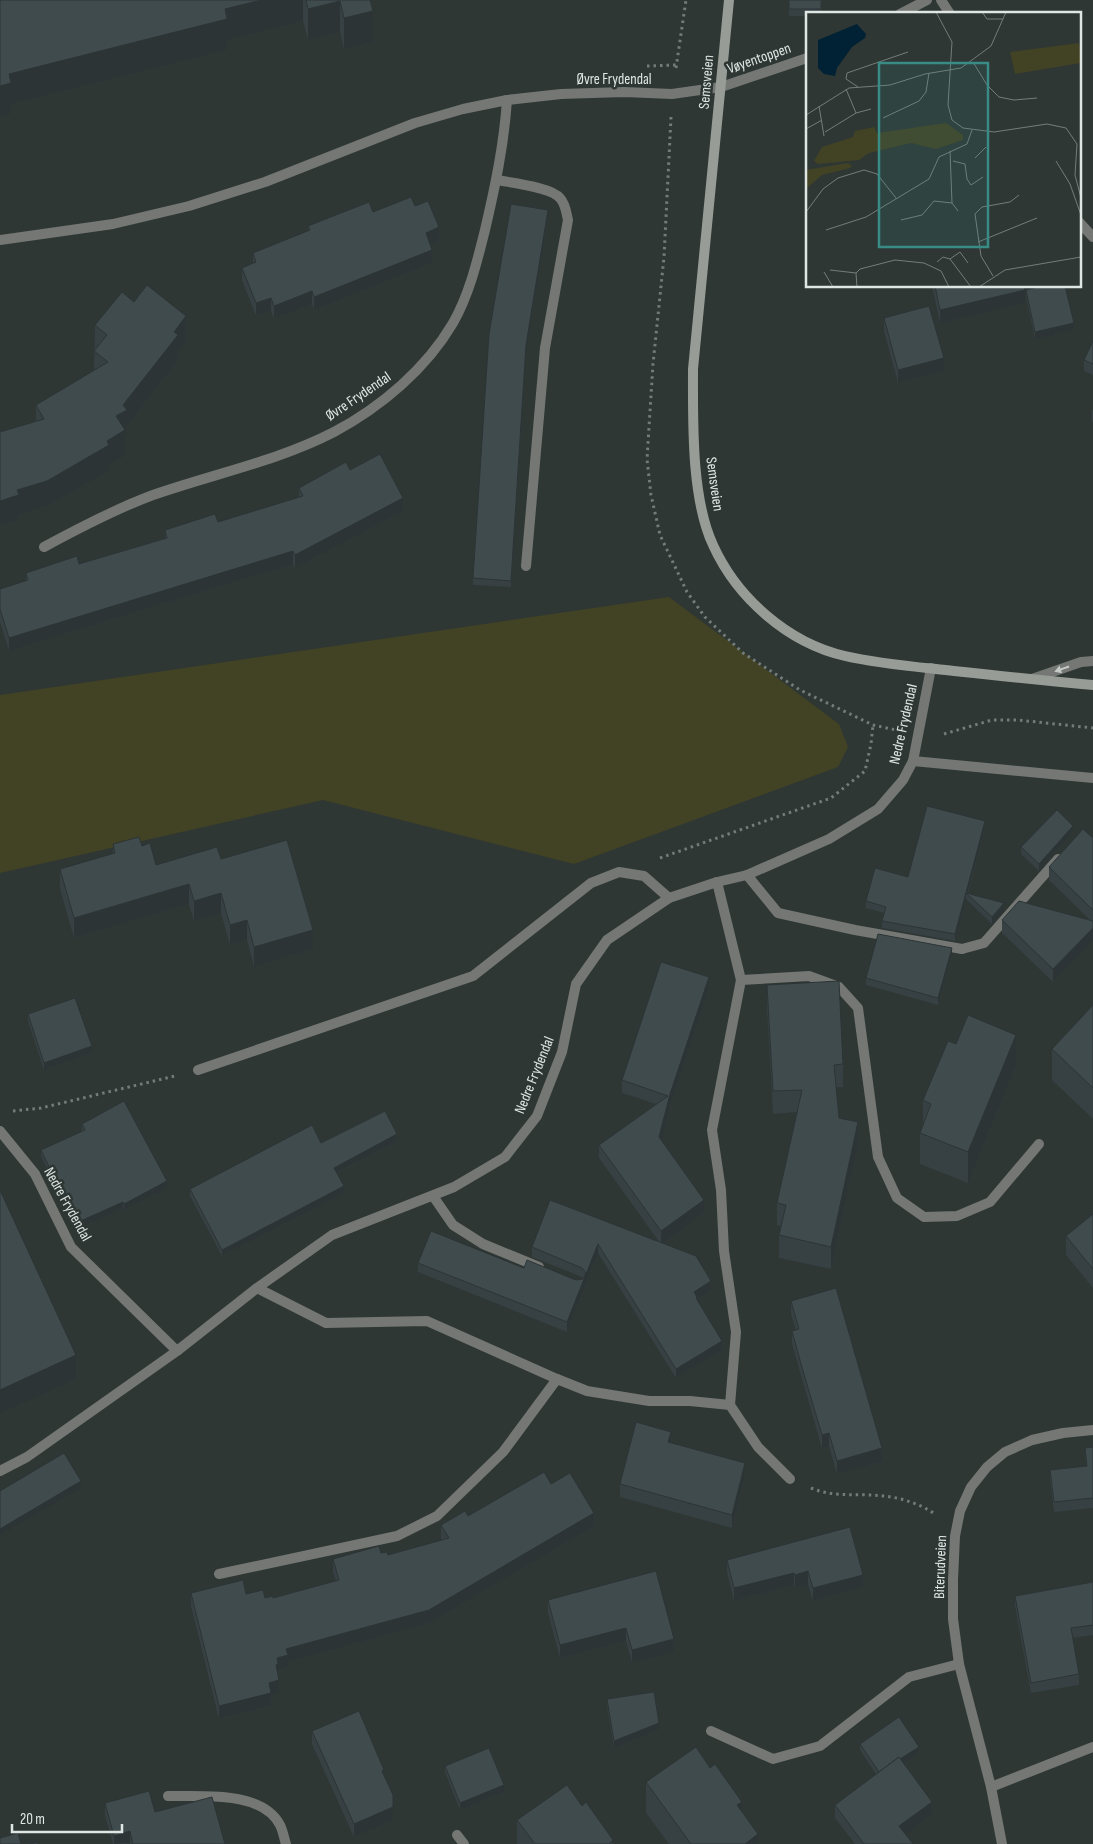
<svg xmlns="http://www.w3.org/2000/svg" width="1093" height="1844" font-family="'Sofia Sans Condensed',sans-serif">
	<style>
		.green { fill: #424224 }
		.lines { fill: none; stroke-linecap: round; stroke-linejoin: round }
		.path { stroke: #747c79; stroke-width: 3; stroke-dasharray: 2.5 4; stroke-linecap: butt }
		.service { stroke: #747773; stroke-width: 10 }
		.minor { stroke: #747773; stroke-width: 10 }
		.secondary { stroke: #979c96; stroke-width: 10 }
		.wall { fill: #374042 }
		.shaded-wall { fill: #2d3436 }
		.building { fill: #404b4d; stroke: #2d3436 }
		.oneway { fill: #c5cac8 }
		.labels { text-anchor: middle; stroke-width: 5; stroke-linejoin: round; paint-order: stroke }
		.street-label { font-size: 15px; fill: #e0e6e4; stroke: #2e3734 }
		.inset-road { fill: none; stroke: #757d7a; stroke-width: 1 }
		.view { fill: #398c86; fill-opacity: 0.15; stroke: #398c86; stroke-width: 2.5 }
		.inset-edge { fill: none; stroke: #e0e6e4; stroke-width: 2.5 }
	</style>
	<rect width="100%" height="100%" fill="#2e3734"/>
	<!-- green -->
	<polygon class="green" points="669,597 839,724 848,747 838,767 574,864 323,800 0,873 0,695"/>
	<g class="lines">
		<!-- path -->
		<g class="path">
			<polyline points="647,66 676,65"/>
			<polyline points="676,68 686,0"/>
			<polyline points="671,117 664,257 653,364 647,459 651,495 660,535 687,592 705,617 743,653 800,690 873,725 896,730"/>
			<polyline points="944,734 992,720 1018,720 1093,728"/>
			<polyline points="660,858 831,798 865,771 871,744 873,725"/>
			<polyline points="13,1111 41,1108 175,1076"/>
			<path d="M811,1488c23,10 49,5 73,8 18,2 36,8 51,18"/>
		</g>
		<!-- service -->
		<g class="service">
			<path d="M497,180c15,3 54,7 63,18 6,7 6,14 8,22l-23,128 -19,218"/>
			<polyline points="1032,679 1081,662 1093,661"/>
			<polyline points="913,761 1093,778"/>
			<polyline points="747,875 778,913 855,930 962,949"/>
			<polyline points="198,1070 473,976 591,883 619,872 644,876 669,898"/>
			<polyline points="433,1196 453,1225 483,1244 539,1267"/>
			<polyline points="257,1288 326,1323 427,1321 557,1379"/>
			<polyline points="711,1731 773,1759 820,1746 909,1677 959,1664"/>
			<path d="M168,1796c33,1 94,-6 112,29 3,6 4,13 6,19"/>
			<polyline points="457,1835 464,1844"/>
		</g>
		<!-- minor -->
		<g class="minor">
			<polyline points="941,0 950,14"/>
			<polyline points="900,14 927,0"/>
			<polyline points="1079,222 1093,237"/>
			<polyline points="0,240 113,224 189,206 265,182 415,123 463,109 507,100 561,94 624,92 672,94 721,87 807,58"/>
			<path d="M44,547c35,-19 71,-38 109,-52 60,-21 125,-34 181,-63 47,-25 92,-63 119,-109 16,-28 24,-61 32,-93 10,-43 19,-85 22,-130"/>
			<polyline points="717,882 741,980 712,1130 721,1190 724,1251 736,1332 730,1405 758,1447 790,1479"/>
			<polyline points="962,949 984,943 1058,859"/>
			<polyline points="741,980 809,976 839,987 858,1008 878,1157 897,1198 924,1217 957,1216 990,1202 1039,1144"/>
			<polyline points="0,1131 35,1174 71,1247 177,1351"/>
			<polyline points="0,1471 27,1457 177,1351 257,1288 332,1235 454,1187 505,1157 537,1116 562,1052 576,984 607,940 669,898 717,882 747,875 829,839 878,809 903,780 913,761 931,668"/>
			<polyline points="219,1574 397,1536 437,1516 503,1452 557,1379 587,1391 649,1401 690,1401 730,1405"/>
			<polyline points="991,1787 1093,1747"/>
			<polyline points="1002,1844 991,1787 959,1664 953,1619 953,1580 955,1536 960,1511 971,1487 987,1467 1005,1452 1032,1440 1063,1433 1093,1430"/>
		</g>
		<!-- secondary -->
		<path class="secondary" d="M729,0l-36,369c0,52 -2,129 20,176 24,53 75,98 132,111 35,8 73,11 109,15 46,5 93,10 139,14"/>
	</g>
	<!-- wall -->
	<g class="wall">
		<polygon points="0,0 370,0 373,42 344,49 340,32 308,40 303,21 227,40 227,50 11,104 11,114 0,117"/>
		<polygon points="789,0 822,0 821,14 807,14 807,16 789,16"/>
		<polygon points="415,206 439,240 430,244 432,263 314,310 312,304 274,319 271,310 256,316 242,280 242,268 253,263 253,253 308,231 308,226 373,212"/>
		<polygon points="548,217 526,351 511,587 473,585 473,578"/>
		<polygon points="932,286 1024,286 1025,303 940,323"/>
		<polygon points="1026,290 1074,330 1035,339 1026,296"/>
		<polygon points="884,318 944,371 898,383 884,331"/>
		<polygon points="95,325 186,342 178,352 178,360 127,426 127,435 125,437 125,456 109,465 109,471 47,506 19,515 19,520 0,526 0,432 36,421 36,405 94,371"/>
		<polygon points="1093,341 1093,375 1084,371 1084,360"/>
		<polygon points="1093,409 1093,422 1092,422 1092,411"/>
		<polygon points="350,470 403,511 295,568 293,564 9,651 0,622 0,589 26,581 26,573 79,564 165,538 165,530 218,522 299,497 299,488"/>
		<polygon points="985,828 968,893 1004,910 992,924 966,899 955,941 882,928 882,921 884,913 866,908 866,901 908,877"/>
		<polygon points="1073,832 1039,871 1021,854 1021,847"/>
		<polygon points="1093,838 1093,941 1053,982 1002,933 1002,920 1090,920 1049,880 1049,867"/>
		<polygon points="113,844 142,846 156,865 221,859 313,949 254,967 247,940 230,945 221,913 194,921 189,904 74,938 60,889 60,869 113,854"/>
		<polygon points="952,954 938,1005 866,985 866,978"/>
		<polygon points="767,985 843,1064 843,1087 836,1087 839,1118 858,1145 831,1269 779,1258 779,1235 781,1226 777,1225 777,1203 797,1112 773,1114 767,1008"/>
		<polygon points="709,990 670,1107 661,1140 704,1213 662,1243 711,1291 697,1299 697,1300 722,1350 676,1378 598,1253 567,1332 418,1272 418,1263 524,1268 576,1280 583,1279 582,1277 532,1257 532,1247 550,1200 660,1243 599,1158 599,1145 656,1104 622,1093 622,1080"/>
		<polygon points="1093,1005 1093,1119 1052,1080 1052,1049"/>
		<polygon points="28,1014 92,1053 44,1070 28,1021"/>
		<polygon points="1016,1066 968,1183 920,1164 920,1133 923,1125 923,1100"/>
		<polygon points="82,1124 167,1188 124,1210 123,1208 76,1230 41,1156 41,1150 82,1131"/>
		<polygon points="397,1141 337,1173 344,1193 222,1256 190,1196 190,1189 321,1143"/>
		<polygon points="1093,1214 1093,1288 1066,1255 1066,1236"/>
		<polygon points="791,1301 882,1461 837,1474 829,1446 822,1448 792,1344 792,1331 796,1330 791,1314"/>
		<polygon points="671,1443 745,1476 732,1528 620,1497 620,1484"/>
		<polygon points="1093,1447 1093,1508 1054,1512 1050,1480 1050,1470 1086,1466 1085,1448"/>
		<polygon points="551,1484 594,1526 429,1623 288,1662 288,1667 278,1670 279,1693 271,1695 271,1706 219,1719 191,1606 191,1593 246,1594 265,1598 273,1598 336,1581 333,1572 333,1559 381,1553 388,1555 442,1540 441,1538 441,1525 468,1516"/>
		<polygon points="850,1527 863,1587 813,1601 808,1584 795,1587 794,1585 734,1601 727,1572 727,1560"/>
		<polygon points="656,1571 674,1652 632,1663 626,1641 560,1658 548,1613 548,1600"/>
		<polygon points="1093,1582 1093,1635 1072,1638 1079,1674 1079,1685 1031,1693 1015,1606 1015,1596"/>
		<polygon points="607,1699 659,1729 614,1748 607,1706"/>
		<polygon points="312,1731 384,1775 393,1820 354,1837 312,1744"/>
		<polygon points="860,1744 919,1753 903,1764 932,1814 905,1834 913,1844 855,1844 835,1818 835,1805 876,1774 860,1750"/>
		<polygon points="445,1766 504,1792 460,1810 445,1772"/>
		<polygon points="646,1782 742,1811 758,1844 669,1844 646,1813"/>
		<polygon points="105,1803 155,1812 225,1844 130,1844 130,1843 127,1844 113,1844 105,1815"/>
		<polygon points="582,1806 613,1844 517,1844 517,1820"/>
	</g>
	<!-- shaded-wall -->
	<g class="shaded-wall">
		<polygon points="262,0 303,0 303,21 227,40 227,50 11,104 11,114 0,117 0,86 9,74 225,9"/>
		<polygon points="340,1 340,32 308,40 308,9"/>
		<polygon points="373,11 373,42 344,49 344,18"/>
		<polygon points="548,210 548,217 526,351 511,587 526,345"/>
		<polygon points="439,227 439,240 426,246 426,233"/>
		<polygon points="432,250 432,263 314,310 314,297"/>
		<polygon points="1025,290 1025,303 940,323 940,310"/>
		<polygon points="312,291 312,304 274,319 274,306"/>
		<polygon points="271,298 271,310 256,316 256,303"/>
		<polygon points="186,316 186,342 178,352 178,360 127,426 127,435 125,437 125,456 109,465 109,471 47,506 19,515 19,520 0,526 0,501 17,490 116,416 174,332"/>
		<polygon points="1074,323 1074,330 1035,339 1035,332"/>
		<polygon points="944,358 944,371 898,383 898,370"/>
		<polygon points="403,498 403,511 295,568 295,555"/>
		<polygon points="293,551 293,564 9,651 9,638"/>
		<polygon points="985,821 985,828 967,894 966,893 966,899 955,941 955,934"/>
		<polygon points="1073,826 1073,832 1039,871 1039,864"/>
		<polygon points="189,884 189,904 74,938 74,918"/>
		<polygon points="221,893 221,913 194,921 194,901"/>
		<polygon points="1004,903 1004,910 992,924 992,917"/>
		<polygon points="247,920 247,940 230,945 230,925"/>
		<polygon points="1093,928 1093,941 1053,982 1053,969"/>
		<polygon points="313,930 313,949 254,967 254,947"/>
		<polygon points="952,948 952,954 938,1005 938,998"/>
		<polygon points="709,977 709,990 670,1107 659,1150 659,1137 670,1094"/>
		<polygon points="1016,1035 1016,1066 968,1183 968,1152"/>
		<polygon points="92,1046 92,1053 44,1070 44,1063"/>
		<polygon points="858,1122 858,1145 831,1269 831,1247"/>
		<polygon points="397,1134 397,1141 334,1174 334,1168"/>
		<polygon points="167,1181 167,1188 124,1210 124,1204"/>
		<polygon points="344,1186 344,1193 222,1256 222,1250"/>
		<polygon points="704,1200 704,1213 661,1244 661,1231"/>
		<polygon points="123,1202 123,1208 76,1230 76,1223"/>
		<polygon points="598,1244 598,1253 567,1332 567,1322"/>
		<polygon points="711,1281 711,1291 697,1299 697,1306 694,1292"/>
		<polygon points="722,1341 722,1350 676,1378 676,1369"/>
		<polygon points="76,1355 76,1379 0,1413 0,1390"/>
		<polygon points="671,1432 671,1445 668,1442"/>
		<polygon points="829,1433 829,1446 822,1448 822,1435"/>
		<polygon points="882,1448 882,1461 837,1474 837,1461"/>
		<polygon points="745,1463 745,1476 732,1528 732,1515"/>
		<polygon points="81,1481 81,1488 0,1535 0,1529"/>
		<polygon points="594,1513 594,1526 429,1623 288,1662 288,1667 278,1670 278,1677 276,1665 277,1658 286,1649"/>
		<polygon points="808,1571 808,1584 795,1587 795,1575"/>
		<polygon points="794,1573 794,1585 734,1601 734,1588"/>
		<polygon points="863,1575 863,1587 813,1601 813,1588"/>
		<polygon points="626,1628 626,1641 560,1658 560,1645"/>
		<polygon points="674,1639 674,1652 632,1663 632,1650"/>
		<polygon points="279,1680 279,1693 271,1695 271,1706 219,1719 219,1706 269,1683"/>
		<polygon points="659,1723 659,1729 614,1748 614,1741"/>
		<polygon points="919,1747 919,1753 879,1780 879,1773"/>
		<polygon points="504,1785 504,1792 460,1810 460,1803"/>
		<polygon points="742,1802 742,1833 737,1805"/>
		<polygon points="932,1802 932,1814 899,1839 899,1826"/>
		<polygon points="393,1807 393,1820 354,1837 354,1824"/>
		<polygon points="130,1831 130,1843 114,1844 114,1836"/>
		<polygon points="758,1834 758,1844 745,1844"/>
	</g>
	<!-- building -->
	<g class="building">
		<polygon points="0,0 262,0 225,9 227,19 9,74 11,83 0,86"/>
		<polygon points="306,0 370,0 373,11 344,18 340,1 308,9"/>
		<rect x="789" y="0" width="32" height="9"/>
		<polygon points="411,197 415,206 428,201 439,227 426,233 432,250 314,297 312,291 274,306 271,298 256,303 242,268 256,262 253,253 310,230 308,226 369,202 373,212"/>
		<polygon points="511,204 548,210 526,345 511,581 473,578 489,334"/>
		<polygon points="147,285 186,316 174,332 178,335 123,405 127,410 116,416 125,430 107,441 109,445 47,481 17,490 19,495 0,501 0,432 44,419 36,405 108,362 94,351 107,335 95,325 122,292 134,302"/>
		<polygon points="935,286 1024,286 1025,290 940,310"/>
		<polygon points="1041,286 1065,286 1074,323 1035,332 1026,290"/>
		<polygon points="929,306 944,358 898,370 884,318"/>
		<polygon points="1093,341 1093,364 1084,360"/>
		<polygon points="380,454 403,498 295,555 293,551 9,638 0,609 0,589 28,580 26,573 77,556 79,564 167,538 165,530 215,514 218,522 303,496 299,488 346,462 350,470"/>
		<polygon points="927,806 985,821 955,934 882,921 886,907 866,901 875,868 908,877"/>
		<polygon points="1057,810 1073,826 1039,864 1021,847"/>
		<polygon points="1083,829 1093,838 1093,910 1049,867"/>
		<polygon points="139,837 142,846 150,843 156,865 217,847 221,859 287,840 313,930 254,947 247,920 230,925 221,893 194,901 189,884 74,918 60,869 115,853 113,844"/>
		<polygon points="966,893 1004,903 992,917"/>
		<polygon points="1019,901 1093,921 1093,928 1053,969 1002,920"/>
		<polygon points="878,934 952,948 938,998 866,978"/>
		<polygon points="661,962 709,977 670,1094 659,1137 704,1200 661,1231 599,1145 668,1096 622,1080"/>
		<polygon points="839,981 843,1064 834,1065 839,1118 858,1122 831,1247 779,1235 786,1205 777,1203 802,1090 773,1091 767,985"/>
		<polygon points="75,998 92,1046 44,1063 28,1014"/>
		<polygon points="1093,1005 1093,1088 1052,1049"/>
		<polygon points="968,1015 1016,1035 968,1152 920,1133 931,1104 923,1100 948,1041 956,1044"/>
		<polygon points="124,1101 167,1181 124,1204 123,1202 76,1223 41,1150 85,1130 82,1124"/>
		<polygon points="385,1111 397,1134 334,1168 344,1186 222,1250 190,1189 312,1125 321,1143"/>
		<polygon points="0,1190 76,1355 0,1390"/>
		<polygon points="550,1200 696,1256 711,1281 694,1292 697,1297 696,1298 722,1341 676,1369 598,1244 567,1322 418,1263 431,1231 524,1268 527,1260 576,1280 583,1279 586,1273 582,1268 532,1247"/>
		<polygon points="1093,1214 1093,1269 1066,1236"/>
		<polygon points="836,1288 882,1448 837,1461 829,1433 822,1435 803,1371 792,1331 799,1329 791,1301"/>
		<polygon points="636,1422 671,1432 668,1442 745,1463 732,1515 620,1484"/>
		<polygon points="1093,1447 1093,1498 1054,1502 1050,1470 1087,1466 1085,1448"/>
		<polygon points="64,1453 81,1481 0,1529 0,1491"/>
		<polygon points="544,1472 551,1484 570,1473 594,1513 429,1610 286,1649 288,1655 277,1658 278,1664 276,1665 279,1680 269,1683 271,1693 219,1706 191,1593 243,1580 246,1594 263,1590 265,1598 273,1596 273,1598 339,1580 333,1559 379,1546 381,1553 387,1552 388,1555 449,1538 441,1525 465,1511 468,1516"/>
		<polygon points="850,1527 863,1575 813,1588 808,1571 795,1575 794,1573 734,1588 727,1560"/>
		<polygon points="656,1571 674,1639 632,1650 626,1628 560,1645 548,1600"/>
		<polygon points="1093,1582 1093,1625 1071,1628 1079,1674 1031,1683 1015,1596"/>
		<polygon points="654,1692 659,1723 614,1741 607,1699"/>
		<polygon points="359,1711 384,1770 382,1771 393,1795 393,1807 354,1824 312,1731"/>
		<polygon points="899,1717 919,1747 900,1759 899,1757 879,1772 860,1744"/>
		<polygon points="696,1747 710,1768 715,1764 742,1802 737,1805 758,1834 745,1844 691,1844 646,1782"/>
		<polygon points="489,1748 504,1785 460,1803 445,1766"/>
		<polygon points="899,1757 932,1802 899,1826 913,1844 864,1844 835,1805"/>
		<polygon points="567,1785 582,1806 586,1802 613,1840 609,1844 535,1844 517,1820"/>
		<polygon points="149,1791 155,1812 212,1797 225,1844 133,1844 130,1831 114,1836 105,1803"/>
		<polygon points="18,1833 21,1844 0,1844 0,1838"/>
		<polygon points="37,1842 38,1844 30,1844"/>
	</g>
	<!-- one-way arrows -->
	<defs><path id="oneway-solid" d="M-6-.8H1V-3.2L6.5 0L1 3.2V.8H-6Z" transform="scale(1.25)"/></defs>
	<use class="oneway" href="#oneway-solid" transform="translate(1062 669) rotate(161)"/>
	<g class="labels">
		<!-- street labels -->
		<g class="street-label">
			<text transform="translate(759 58) rotate(-19)" y="5">Vøyentoppen</text>
			<text x="614" y="84">Øvre Frydendal</text>
			<text transform="translate(706 82) rotate(-85)" y="5">Semsveien</text>
			<text transform="translate(358 396) rotate(-34)" y="5">Øvre Frydendal</text>
			<text transform="translate(715 484) rotate(82)" y="5">Semsveien</text>
			<text transform="translate(903 724) rotate(-77)" y="5">Nedre Frydendal</text>
			<text transform="translate(534 1075) rotate(-68)" y="5">Nedre Frydendal</text>
			<text transform="translate(68 1204) rotate(61)" y="5">Nedre Frydendal</text>
			<text transform="translate(940 1567) rotate(-88)" y="5">Biterudveien</text>
		</g>
	</g>
	<!-- overview -->
	<g transform="translate(806 12)">
		<rect width="275" height="275" fill="#2e3734"/>
		<path d="M273,31l2,20 -66,11 -5,-22zM140,111l17,12v5l-27,9 -25,-6 -42,10 -10,7 -41,4 -4,-3 8,-14 31,-10 2,-6 19,-4 3,6zM42,151l4,3 -2,2 -28,7 -16,14v-19z" fill="#424224"/>
		<path d="M51,12l9,10 -1,4 -13,9 -15,21 -2,8 -11,-2 -6,-6v-28z" fill="#012235"/>
		<path class="inset-road" d="M130,0l16,30 -4,63 4,15 11,8 31,4 53,-8 19,4 11,16 -2,31 6,23M176,0l5,7h16M167,50l14,23 12,12 15,3 23,-2M52,75l-12,-8 1,-6 61,-21M40,77l10,24M13,94l5,30M0,103l43,-27 41,-3 35,-11 36,-6 30,-22 15,-34M77,106l36,-17 7,-9 3,-19M0,117l16,-9M19,120l31,-19 15,-4M144,139l2,52 6,8M169,146l11,-11M147,149l12,3 2,15 4,6 12,-8M250,149l14,23 11,31M0,200l17,-23 15,-11 26,-8 13,4 19,24M95,208l21,-5 12,-14 18,2M20,218l40,-13 63,-38 10,-22 28,-13 5,-14M172,230l59,-24M144,247l21,28M131,250l6,-5 7,2 10,-7 8,11M24,258l26,3M18,260l9,15M187,264l-12,-20 -6,-42 7,-7 28,-5 9,-7M49,275h32M51,275l-1,-14 4,-4 35,-9 29,3 17,8 8,16M173,275l26,-17 76,-13"/>
		<path class="view" d="M73,51h109v184h-109z"/>
		<rect width="275" height="275" class="inset-edge"/>
	</g>
	<!-- scale -->
	<path d="M12 1824v8h110v-8" fill="none" stroke="#e0e6e4" stroke-width="2.5"/>
	<text x="20" y="1824" font-size="15" fill="#e0e6e4" stroke="#2e3734" stroke-width="4" paint-order="stroke">20 m</text>
</svg>
